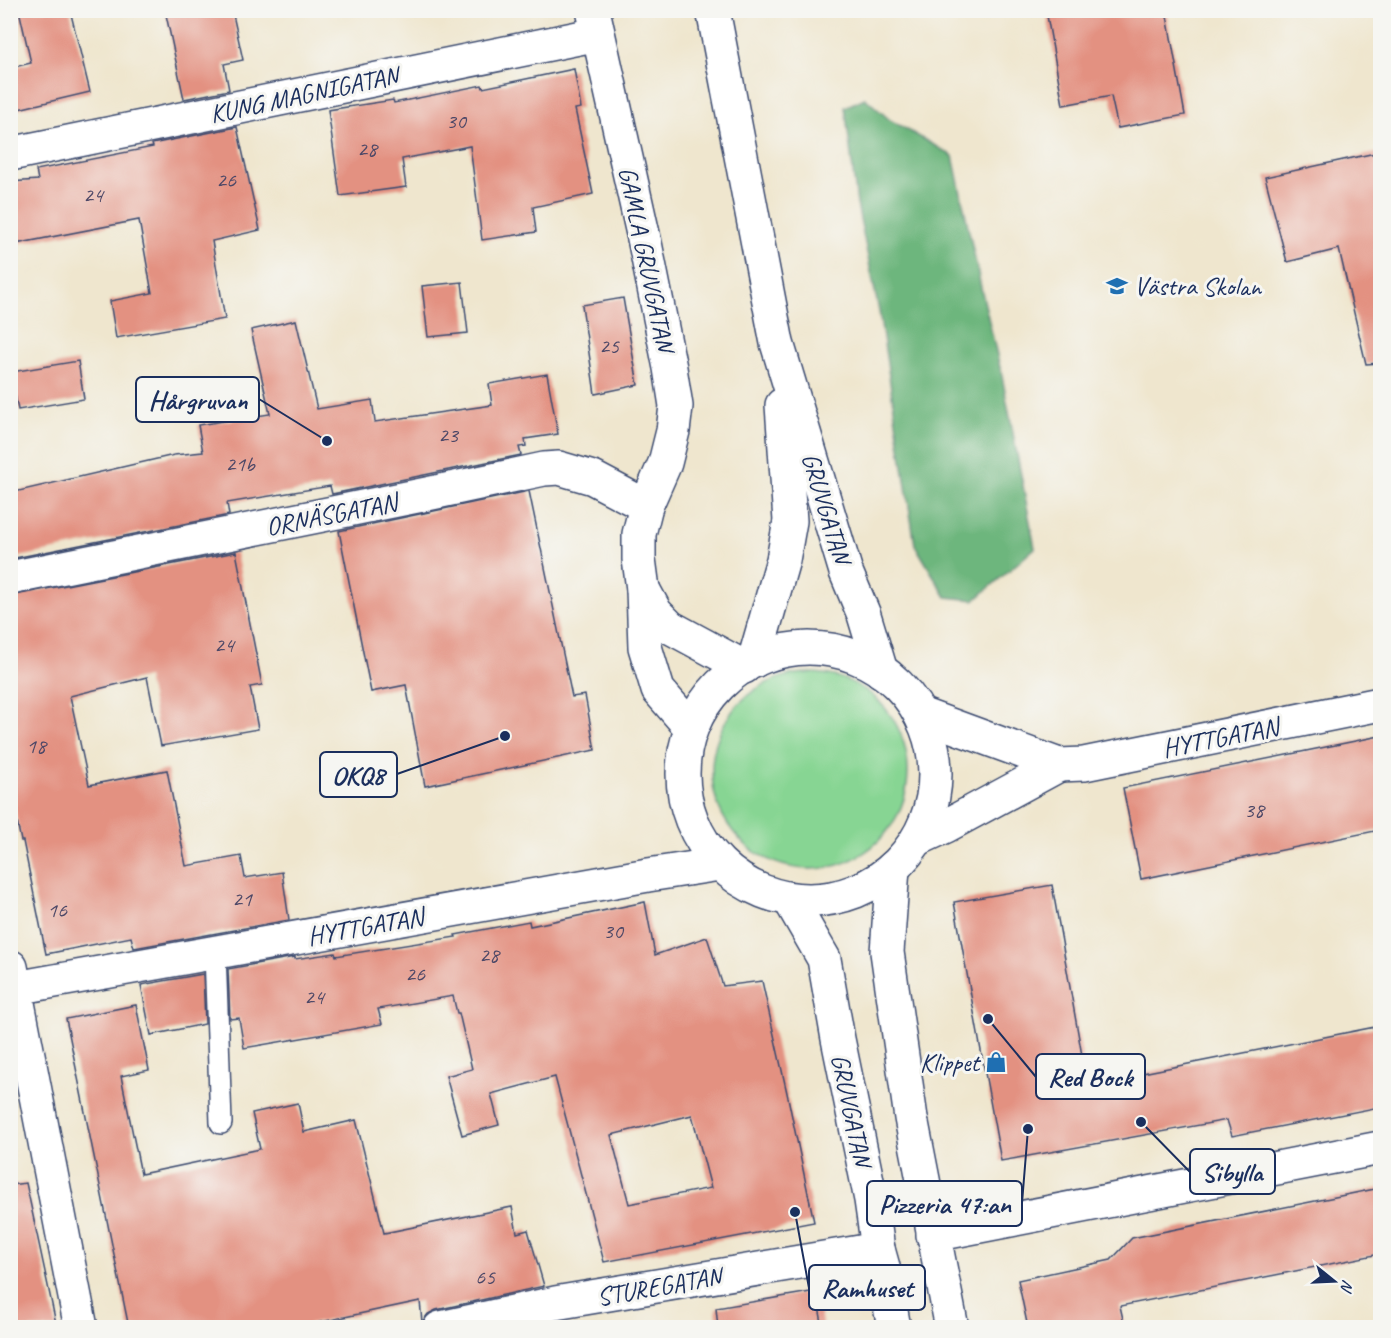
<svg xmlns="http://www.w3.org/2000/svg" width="1391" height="1338" font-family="Caveat,sans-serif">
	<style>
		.green { fill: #87d593; stroke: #518278; stroke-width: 1.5 }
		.forest { fill: #6db67d; stroke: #44726e; stroke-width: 1.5 }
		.building { fill: #e39181; fill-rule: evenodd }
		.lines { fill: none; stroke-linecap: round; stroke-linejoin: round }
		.lane-casing { stroke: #3b4a6f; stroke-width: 24 }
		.street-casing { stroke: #3b4a6f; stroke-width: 36 }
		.secondary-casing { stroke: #3b4a6f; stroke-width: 36 }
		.lane { stroke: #fff; stroke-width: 21 }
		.street { stroke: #fff; stroke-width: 33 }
		.secondary { stroke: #fff; stroke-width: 33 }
		.labels { text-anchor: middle; stroke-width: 6; stroke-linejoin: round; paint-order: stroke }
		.number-label { font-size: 22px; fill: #4d4867 }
		.street-label { font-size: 26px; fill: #1b2f5e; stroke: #f6f6f2 }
		.poi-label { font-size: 26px; fill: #1b2f5e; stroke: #f6f6f2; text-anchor: start }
		.leader { fill: none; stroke: #1b2f5e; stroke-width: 2 }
		.callout-dot { fill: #1b2f5e; stroke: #f6f6f2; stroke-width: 2 }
		.callout { fill: #f6f6f2; stroke: #1b2f5e; stroke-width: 2 }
		.callout-label { font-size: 27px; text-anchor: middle; font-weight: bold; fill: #1b2f5e }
	</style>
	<rect width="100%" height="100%" fill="#f6f6f2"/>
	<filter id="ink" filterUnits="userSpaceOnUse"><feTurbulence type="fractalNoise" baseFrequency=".0167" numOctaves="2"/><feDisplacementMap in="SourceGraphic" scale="12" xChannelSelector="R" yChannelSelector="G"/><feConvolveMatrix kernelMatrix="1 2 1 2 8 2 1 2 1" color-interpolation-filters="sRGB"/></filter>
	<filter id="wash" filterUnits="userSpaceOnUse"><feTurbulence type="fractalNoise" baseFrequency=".008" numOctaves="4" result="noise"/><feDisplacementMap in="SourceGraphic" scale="24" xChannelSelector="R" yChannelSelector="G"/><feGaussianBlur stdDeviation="1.35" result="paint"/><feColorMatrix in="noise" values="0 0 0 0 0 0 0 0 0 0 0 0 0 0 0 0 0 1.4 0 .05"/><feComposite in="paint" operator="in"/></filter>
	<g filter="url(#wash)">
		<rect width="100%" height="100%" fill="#efe6ce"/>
		<!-- green -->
		<circle class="green" cx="810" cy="771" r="98"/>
		<!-- forest -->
		<polygon class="forest" points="865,98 890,120 953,156 982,292 1002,376 1035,548 975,600 946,597 915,545 879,311 857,204 845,107"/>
		<g id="blocks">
			<!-- building -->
			<g class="building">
				<polygon points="19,10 70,10 90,92 10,111 10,68 31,63"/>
				<polygon points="165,10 232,10 243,60 224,64 229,90 184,99"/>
				<polygon points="1046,10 1166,10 1185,115 1118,128 1111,96 1063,105"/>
				<polygon points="574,69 581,108 575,109 593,194 533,207 536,232 482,240 470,146 402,159 406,187 340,196 328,110 393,100 394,103 482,85 483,88"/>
				<polygon points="237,127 260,230 212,241 225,319 116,338 110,301 152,293 139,220 10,245 10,182 38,180 36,170 153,147 152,144"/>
				<polygon points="1380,152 1380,363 1366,364 1339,249 1287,262 1265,177"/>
				<polygon points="462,282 468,333 428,337 422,286"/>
				<polygon points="623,298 638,385 595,394 582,305"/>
				<polygon points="296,320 317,409 372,400 375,422 492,405 489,384 547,374 558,434 525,439 526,446 519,447 521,455 332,494 330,486 227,503 229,515 10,559 10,493 174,455 203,452 198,425 270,414 251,330"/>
				<polygon points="78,361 84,399 18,410 11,372"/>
				<polygon points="529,491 572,697 585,695 595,750 425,786 406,685 371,692 339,531"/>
				<polygon points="236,552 262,685 250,687 258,729 161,746 147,677 70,696 89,785 167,770 186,866 241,856 245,878 282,872 289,920 134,948 131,937 46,954 23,841 21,841 10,788 10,596"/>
				<polygon points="1380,736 1380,830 1141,879 1123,788"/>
				<polygon points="1052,885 1087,1084 1380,1026 1380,1107 1232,1136 1227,1120 1001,1161 954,902"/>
				<path d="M645,902l10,53 52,-18 16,49 39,-5 25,112 27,129 -210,40 -49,-185 -64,17 8,31 -37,10 -16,-59 26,-7 -13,-56h-2l-4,-17 -75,13 4,15 -138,24 -5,-30 -9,1 -2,-50 67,-12v2l40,-6 1,3 120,-19 -1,-2 74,-14 1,5zM692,1115l19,73 -82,16 -18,-69z"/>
				<polygon points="203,974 205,1024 151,1035 141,985"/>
				<polygon points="136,1005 149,1070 121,1076 141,1174 260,1149 252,1113 298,1103 304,1132 356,1120 384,1233 512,1207 517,1233 528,1230 544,1286 436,1310 428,1314 422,1322 420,1301 293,1328 129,1328 66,1019"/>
				<polygon points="26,1183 57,1328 10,1328 10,1185"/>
				<polygon points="1380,1188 1380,1254 1120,1306 1125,1328 1028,1328 1018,1280 1111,1260 1132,1238"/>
				<polygon points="816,1291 823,1328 718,1328 716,1308"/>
			</g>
		</g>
	</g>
	<g filter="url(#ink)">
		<use href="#blocks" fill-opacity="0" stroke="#3b4a6f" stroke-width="1.5"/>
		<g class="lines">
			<defs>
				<polyline id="lane" points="215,952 221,1123"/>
				<g id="street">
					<polyline points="593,10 645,243 670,368 676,406 673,431 665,463 646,506 639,534 639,559 643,589 645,647 658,690 691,728"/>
					<polyline points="10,154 598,34"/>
					<polyline points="10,578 427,494 544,469 559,468 593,478 646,506"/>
					<polyline points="643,589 656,613 670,627 744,667"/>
					<polyline points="920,714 1059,765 1084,764 1380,704"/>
					<polyline points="918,839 946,826 1059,765"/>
					<polyline points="11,967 81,1328"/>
					<polyline points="10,989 648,875 720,864"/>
					<polyline points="933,1235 1380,1148"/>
					<polyline points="440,1328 555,1303 878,1249"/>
				</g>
				<g id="secondary">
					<polyline points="713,10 777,343 846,572 864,615 881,671"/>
					<circle cx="809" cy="774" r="126"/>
					<polyline points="754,661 783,560 790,521 782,405"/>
					<polyline points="893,868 887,952 911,1118 952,1328"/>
					<polyline points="790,900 824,959 838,1039 871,1200 878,1249 883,1267 894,1328"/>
				</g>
			</defs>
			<!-- lane casing -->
			<use href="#lane" class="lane-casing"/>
			<!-- street casing -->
			<use href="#street" class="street-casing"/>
			<!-- secondary casing -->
			<use href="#secondary" class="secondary-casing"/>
			<!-- lane -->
			<use href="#lane" class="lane"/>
			<!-- street -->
			<use href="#street" class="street"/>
			<!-- secondary -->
			<use href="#secondary" class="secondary"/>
		</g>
	</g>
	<!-- icons -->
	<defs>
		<symbol id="school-bare" viewBox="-9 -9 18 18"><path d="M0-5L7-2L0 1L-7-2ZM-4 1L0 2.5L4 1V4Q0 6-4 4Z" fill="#1f6fb2" stroke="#f6f6f2" stroke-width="2.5" paint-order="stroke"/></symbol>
		<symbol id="shop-bare" viewBox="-9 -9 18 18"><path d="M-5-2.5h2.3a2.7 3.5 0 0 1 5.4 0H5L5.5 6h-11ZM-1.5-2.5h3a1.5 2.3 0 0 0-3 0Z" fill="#1f6fb2" stroke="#f6f6f2" stroke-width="2.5" paint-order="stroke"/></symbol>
	</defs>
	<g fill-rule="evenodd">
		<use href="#school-bare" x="1102" y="271" width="30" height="30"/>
		<use href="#shop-bare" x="981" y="1047" width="30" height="30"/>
	</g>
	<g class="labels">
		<!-- number labels -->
		<g class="number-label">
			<text x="456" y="128">30</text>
			<text x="367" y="156">28</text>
			<text x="226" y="187">26</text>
			<text x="93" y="202">24</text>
			<text x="609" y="353">25</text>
			<text x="448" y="442">23</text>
			<text x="240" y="471">21b</text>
			<text x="224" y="652">24</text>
			<text x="36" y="753">18</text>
			<text x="1254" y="817">38</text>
			<text x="242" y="906">21</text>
			<text x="57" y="917">16</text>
			<text x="613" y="938">30</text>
			<text x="489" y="962">28</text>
			<text x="415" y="981">26</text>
			<text x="314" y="1004">24</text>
			<text x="485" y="1284">65</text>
		</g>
		<!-- street labels -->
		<g class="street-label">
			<text transform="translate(304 94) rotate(-12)" y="9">KUNG MAGNIGATAN</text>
			<text transform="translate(647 259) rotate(78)" y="9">GAMLA GRUVGATAN</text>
			<text transform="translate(827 508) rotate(73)" y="9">GRUVGATAN</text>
			<text transform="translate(331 514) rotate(-11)" y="9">ORNÄSGATAN</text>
			<text transform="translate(1220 737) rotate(-11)" y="9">HYTTGATAN</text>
			<text transform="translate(365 926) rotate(-10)" y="9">HYTTGATAN</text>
			<text transform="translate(852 1110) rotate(78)" y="9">GRUVGATAN</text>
			<text transform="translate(659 1286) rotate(-10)" y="9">STUREGATAN</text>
		</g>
		<!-- poi labels -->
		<g class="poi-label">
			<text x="1134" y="295">Västra Skolan</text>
			<text x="979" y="1071" text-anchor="end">Klippet</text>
		</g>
	</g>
	<!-- callouts -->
	<path class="leader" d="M327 441L259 399M505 736L397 774M988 1019L1036 1077M1141 1122L1190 1172M1028 1129L1022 1203M795 1212L809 1288"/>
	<g class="callout-dot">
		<circle cx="327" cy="441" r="6"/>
		<circle cx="505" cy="736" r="6"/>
		<circle cx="988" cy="1019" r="6"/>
		<circle cx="1141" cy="1122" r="6"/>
		<circle cx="1028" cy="1129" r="6"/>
		<circle cx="795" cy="1212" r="6"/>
	</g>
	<g class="callout">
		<rect x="136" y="377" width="123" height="45" rx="6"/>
		<rect x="320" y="752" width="77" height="45" rx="6"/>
		<rect x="1036" y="1054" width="109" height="45" rx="6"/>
		<rect x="1190" y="1149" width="85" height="45" rx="6"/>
		<rect x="867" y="1181" width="155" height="45" rx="6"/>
		<rect x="809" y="1265" width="116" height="45" rx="6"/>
	</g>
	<g class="callout-label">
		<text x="198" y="409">Hårgruvan</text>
		<text x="358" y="784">OKQ8</text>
		<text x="1090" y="1086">Red Bock</text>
		<text x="1232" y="1181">Sibylla</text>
		<text x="945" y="1213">Pizzeria 47:an</text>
		<text x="867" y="1297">Ramhuset</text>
	</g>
	<!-- margin -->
	<rect width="1391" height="1338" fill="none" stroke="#f6f6f2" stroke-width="36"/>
	<!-- north arrow -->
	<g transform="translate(1334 1281) rotate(108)" stroke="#f6f6f2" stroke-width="4.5" paint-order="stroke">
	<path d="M0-4.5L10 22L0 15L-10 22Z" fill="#1b2f5e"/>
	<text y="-9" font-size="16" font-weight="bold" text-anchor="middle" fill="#1b2f5e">N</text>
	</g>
</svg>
